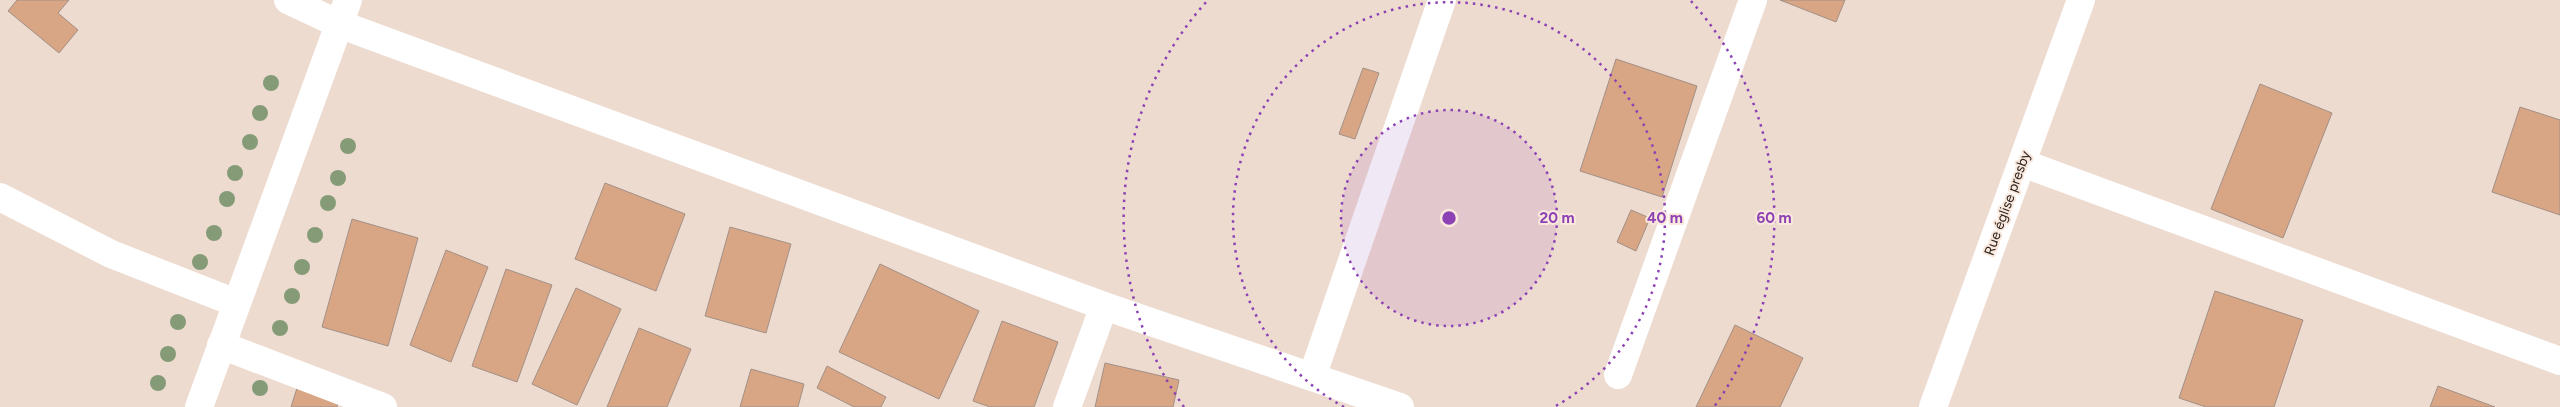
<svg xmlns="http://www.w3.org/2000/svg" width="2560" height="407" font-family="Figtree,sans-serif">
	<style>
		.building { fill: #d8a585; stroke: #a29086 }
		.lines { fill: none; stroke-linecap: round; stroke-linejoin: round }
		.minor { stroke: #fff; stroke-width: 28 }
		.tree { fill: #859b77 }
		.ring { fill: none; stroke: #8c42b4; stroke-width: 2.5; stroke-dasharray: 2.5 5 }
		.labels { text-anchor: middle; stroke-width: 4; stroke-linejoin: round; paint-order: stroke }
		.street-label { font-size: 14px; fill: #2a231f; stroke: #fbe8dd }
		.centre { fill: #8c42b4; stroke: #fbe8dd; stroke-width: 2.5 }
		.ring-label { font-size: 15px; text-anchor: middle; font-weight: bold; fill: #8c42b4; stroke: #fbe8dd; stroke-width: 4; stroke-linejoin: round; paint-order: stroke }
	</style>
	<rect width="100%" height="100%" fill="#eedbd0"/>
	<!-- building -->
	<g class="building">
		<polygon points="17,0 69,0 58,13 78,30 59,53 8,11"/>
		<polygon points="1780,0 1845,0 1836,22"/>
		<polygon points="1616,59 1697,86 1662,197 1580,171"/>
		<polygon points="1363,68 1379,73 1355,139 1339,134"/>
		<polygon points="2260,84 2332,113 2283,238 2211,209"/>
		<polygon points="2520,107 2560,120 2560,215 2492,192"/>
		<polygon points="605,183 685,214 656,291 575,259"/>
		<polygon points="1631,210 1650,218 1636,251 1617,242"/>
		<polygon points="352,219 418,238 388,346 322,327"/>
		<polygon points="730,227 791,244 766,333 705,316"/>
		<polygon points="446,250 488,267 451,362 410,345"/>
		<polygon points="880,264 979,311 939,399 839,352"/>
		<polygon points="506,269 552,285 517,382 472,366"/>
		<polygon points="576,288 621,309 577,405 532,384"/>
		<polygon points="2215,291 2303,320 2274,407 2206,407 2179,398"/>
		<polygon points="1002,321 1058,342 1034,407 990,407 973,401"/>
		<polygon points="1735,325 1803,358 1780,407 1696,407"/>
		<polygon points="639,328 691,349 667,407 607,407"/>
		<polygon points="1105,363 1179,380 1173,407 1095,407"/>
		<polygon points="827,366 886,397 881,407 854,407 817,388"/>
		<polygon points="751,369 804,384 798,407 740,407"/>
		<polygon points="2438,386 2495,407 2430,407"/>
		<polygon points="297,388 338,402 337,407 291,407"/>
	</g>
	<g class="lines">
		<!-- minor -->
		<g class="minor">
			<polyline points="288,0 339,24 1104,306 1400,407"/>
			<polyline points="2022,163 2560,361"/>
			<polyline points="0,197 111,254 236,303"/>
			<polyline points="221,345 383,407"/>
			<polyline points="1618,375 1753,0"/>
			<polyline points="1312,377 1442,0"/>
			<polyline points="199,407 348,0"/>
			<polyline points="1067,407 1104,306"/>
			<polyline points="1933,407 2081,0"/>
		</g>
	</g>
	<!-- trees -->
	<g class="tree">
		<circle cx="271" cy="83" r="8"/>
		<circle cx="260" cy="113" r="8"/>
		<circle cx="250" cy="142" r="8"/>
		<circle cx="348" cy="146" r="8"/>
		<circle cx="235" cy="173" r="8"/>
		<circle cx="338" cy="178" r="8"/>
		<circle cx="227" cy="199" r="8"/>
		<circle cx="328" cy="203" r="8"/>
		<circle cx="214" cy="233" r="8"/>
		<circle cx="315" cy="235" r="8"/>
		<circle cx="200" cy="262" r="8"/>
		<circle cx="302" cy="267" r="8"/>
		<circle cx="292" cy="296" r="8"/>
		<circle cx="178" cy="322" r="8"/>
		<circle cx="280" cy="328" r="8"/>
		<circle cx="168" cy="354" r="8"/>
		<circle cx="158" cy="383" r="8"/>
		<circle cx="260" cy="388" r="8"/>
	</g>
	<!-- distance rings -->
	<circle cx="1449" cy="218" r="108" fill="#8c42b4" fill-opacity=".12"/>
	<g class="ring">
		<circle cx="1449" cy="218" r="108"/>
		<path d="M1344 407A216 216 0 1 1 1554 407"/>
		<path d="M1184 407A325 325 0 0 1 1207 1M1691 1A325 325 0 0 1 1714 407"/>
	</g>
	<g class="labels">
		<!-- street labels -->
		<g class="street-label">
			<text transform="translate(2007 203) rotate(-70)" y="5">Rue église presby</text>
		</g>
	</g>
	<circle cx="1449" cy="218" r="8" class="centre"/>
	<g class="ring-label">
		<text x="1557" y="223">20 m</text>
		<text x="1665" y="223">40 m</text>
		<text x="1774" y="223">60 m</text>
	</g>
</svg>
